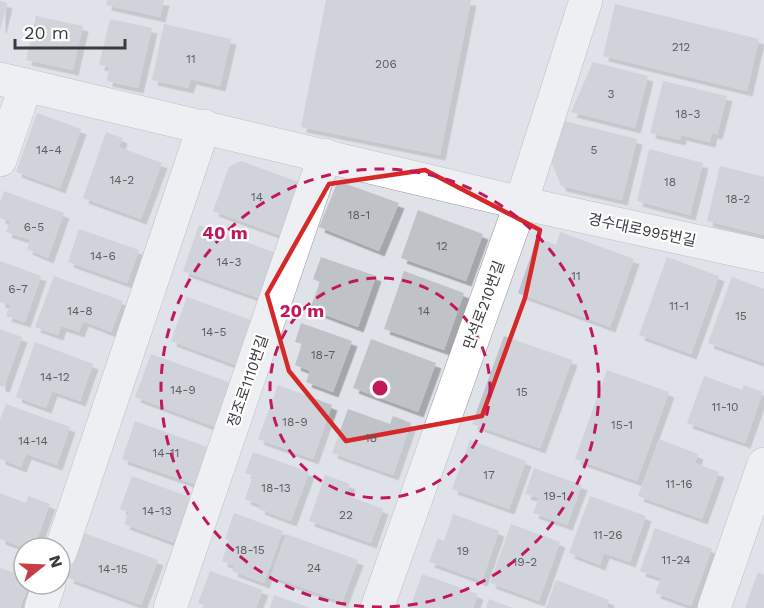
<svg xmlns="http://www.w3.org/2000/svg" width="764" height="608" font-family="'Work Sans','Noto Sans KR',sans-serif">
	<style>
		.building { fill: #bfc2c7; filter: url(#shadow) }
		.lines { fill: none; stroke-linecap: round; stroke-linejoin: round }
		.minor-casing { stroke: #93969b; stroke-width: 34 }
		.minor { stroke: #fff; stroke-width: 33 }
		.marked { fill: none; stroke: #d62828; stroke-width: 4.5; stroke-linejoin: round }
		.ring { fill: none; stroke: #c2185b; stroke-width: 3; stroke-dasharray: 10 8 }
		.labels { text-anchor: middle; stroke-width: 4.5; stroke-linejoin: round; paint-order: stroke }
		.number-label { font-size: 12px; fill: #5b5d60 }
		.street-label { font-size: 15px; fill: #3a3b3d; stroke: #fff }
		.centre { fill: #c2185b; stroke: #fff; stroke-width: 3 }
		.ring-label { font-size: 18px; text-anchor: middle; font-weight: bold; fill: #c2185b; stroke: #fff; stroke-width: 4.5; stroke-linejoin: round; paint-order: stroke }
	</style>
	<defs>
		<filter id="shadow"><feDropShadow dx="5.5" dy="5.5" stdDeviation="0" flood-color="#0004"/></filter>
	</defs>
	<rect width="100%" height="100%" fill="#dfe2e8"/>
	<!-- building -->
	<g class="building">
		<polygon points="107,0 164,0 160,17 106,5"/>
		<polygon points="326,0 471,0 440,155 301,127"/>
		<polygon points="0,1 7,3 1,28 0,28"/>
		<polygon points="615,4 759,39 747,91 603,56"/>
		<polygon points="36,16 83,26 73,70 26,60"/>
		<polygon points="110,19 152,28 138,88 107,81 109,67 99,65"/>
		<polygon points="164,24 231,39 220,86 191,79 188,88 152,80"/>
		<polygon points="593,62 648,76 635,128 571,112"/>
		<polygon points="663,81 727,96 717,134 712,133 710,142 681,135 680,140 650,133"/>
		<polygon points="37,113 81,129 60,188 16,172"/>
		<polygon points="560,120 637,139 622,200 561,186 551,161"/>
		<polygon points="106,132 122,138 119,147 162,163 141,219 83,198"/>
		<polygon points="649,149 703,163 690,215 637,201"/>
		<polygon points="241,161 301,183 282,236 213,211 229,167"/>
		<polygon points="720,166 764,177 764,235 707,221"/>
		<polygon points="338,181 399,203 379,251 319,227"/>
		<polygon points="4,191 64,213 48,258 27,249 30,240 6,232 10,222 0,218 0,202"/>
		<polygon points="418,210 483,234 466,281 401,258"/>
		<polygon points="199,225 276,253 259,298 183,271"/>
		<polygon points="79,229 139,250 127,283 68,262"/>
		<polygon points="560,232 634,259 610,327 518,293 537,238 556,245"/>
		<polygon points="321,257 376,276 358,327 310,309 320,282 313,279"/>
		<polygon points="667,257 719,276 691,354 639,335"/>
		<polygon points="0,261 41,276 25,322 6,316 10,305 0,302"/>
		<polygon points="404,271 464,293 444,350 384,329"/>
		<polygon points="54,276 123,301 111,332 83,321 79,332 61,326 58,335 35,327"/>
		<polygon points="732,277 764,289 764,363 708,343"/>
		<polygon points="187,297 257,322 241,367 171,341"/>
		<polygon points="301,323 352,341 333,392 306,382 310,371 295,365 302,344 295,342"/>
		<polygon points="0,329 22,337 4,387 0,386"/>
		<polygon points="504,336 572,360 540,448 472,424"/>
		<polygon points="371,339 436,363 418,412 353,388"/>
		<polygon points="35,342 93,364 80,401 52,391 46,408 16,397"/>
		<polygon points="151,354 231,383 215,427 135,397"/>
		<polygon points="607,370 669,392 637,481 575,459"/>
		<polygon points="704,376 742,390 744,385 763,392 745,443 687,423"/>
		<polygon points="278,385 332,405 313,459 258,439"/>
		<polygon points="6,404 70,427 57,465 26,454 21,467 0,459 0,420"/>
		<polygon points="348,409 390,424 393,416 411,423 393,475 332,453"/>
		<polygon points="135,421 210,448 197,485 122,459"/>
		<polygon points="659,439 698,454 695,463 719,472 702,519 638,496"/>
		<polygon points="470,440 526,461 509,509 452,489"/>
		<polygon points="253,452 309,472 291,521 259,509 261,505 245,499 253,476 245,473"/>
		<polygon points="534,468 582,485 567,525 533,513 539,498 525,494"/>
		<polygon points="325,475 350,484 346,495 383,509 371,543 309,521"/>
		<polygon points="132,476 195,499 178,544 124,524 129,512 120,509"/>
		<polygon points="0,493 26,503 28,496 50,504 34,548 24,548 0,539"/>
		<polygon points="590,496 646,516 630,562 604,553 600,565 569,553"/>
		<polygon points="234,513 283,531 264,583 232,571 234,566 222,561 229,540 225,539"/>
		<polygon points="453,514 499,531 482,581 429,562 438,538 444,541"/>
		<polygon points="511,524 560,542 539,601 490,583"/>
		<polygon points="655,528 712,549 691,606 655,593 661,578 640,571"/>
		<polygon points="84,533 158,560 141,605 68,578"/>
		<polygon points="286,534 358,560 342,602 271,576"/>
		<polygon points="0,568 24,576 24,584 29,584 20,608 0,608"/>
		<polygon points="210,571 263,590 256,608 203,608 204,605 198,603"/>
		<polygon points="758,572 764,575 764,608 745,608"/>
		<polygon points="422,574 478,594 473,608 410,608"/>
		<polygon points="556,580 609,600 607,608 546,608"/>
		<polygon points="274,595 310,608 270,608"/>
		<polygon points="489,599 513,608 486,608"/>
	</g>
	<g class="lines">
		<defs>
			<g id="minor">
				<polyline points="0,79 521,203 764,256"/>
				<polyline points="0,160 26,85"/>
				<polyline points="60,553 204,126"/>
				<polyline points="41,608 49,584"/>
				<polyline points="170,608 325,155"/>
				<polyline points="377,608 521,203 586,0"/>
				<polyline points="714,608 764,464"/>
			</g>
		</defs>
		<!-- minor casing -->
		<use href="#minor" class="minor-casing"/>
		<!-- minor -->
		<use href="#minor" class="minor"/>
	</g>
	<!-- marked area -->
	<path d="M0 0H764V608H0ZM425,170l115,60 -15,68 -43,118 -136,25 -57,-70 -22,-77 62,-110z" fill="#dfe2e8" fill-opacity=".55" fill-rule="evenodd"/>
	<path class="marked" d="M425,170l115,60 -15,68 -43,118 -136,25 -57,-70 -22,-77 62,-110z"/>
	<!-- distance rings -->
	<g class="ring">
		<circle cx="380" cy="388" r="110"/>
		<circle cx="380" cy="388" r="219"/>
	</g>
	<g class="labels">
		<!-- number labels -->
		<g class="number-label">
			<text x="681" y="51">212</text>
			<text x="191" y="63">11</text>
			<text x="386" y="68">206</text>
			<text x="611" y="98">3</text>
			<text x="688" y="118">18-3</text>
			<text x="49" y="154">14-4</text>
			<text x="594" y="154">5</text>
			<text x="122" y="184">14-2</text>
			<text x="670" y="186">18</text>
			<text x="257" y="201">14</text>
			<text x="738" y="203">18-2</text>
			<text x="359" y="219">18-1</text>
			<text x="34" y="231">6-5</text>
			<text x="442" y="250">12</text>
			<text x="103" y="260">14-6</text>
			<text x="229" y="266">14-3</text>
			<text x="576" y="280">11</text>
			<text x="18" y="293">6-7</text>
			<text x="679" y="310">11-1</text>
			<text x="80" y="315">14-8</text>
			<text x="424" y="315">14</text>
			<text x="741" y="320">15</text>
			<text x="214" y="336">14-5</text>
			<text x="323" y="359">18-7</text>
			<text x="55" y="381">14-12</text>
			<text x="183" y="394">14-9</text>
			<text x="522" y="396">15</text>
			<text x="725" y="411">11-10</text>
			<text x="295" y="426">18-9</text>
			<text x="622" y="429">15-1</text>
			<text x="371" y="442">18</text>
			<text x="33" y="445">14-14</text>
			<text x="166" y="457">14-11</text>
			<text x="489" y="479">17</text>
			<text x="679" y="488">11-16</text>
			<text x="276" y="492">18-13</text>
			<text x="555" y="500">19-1</text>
			<text x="157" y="515">14-13</text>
			<text x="346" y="519">22</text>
			<text x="608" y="539">11-26</text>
			<text x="250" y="554">18-15</text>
			<text x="463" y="555">19</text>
			<text x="676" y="564">11-24</text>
			<text x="525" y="566">19-2</text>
			<text x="314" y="572">24</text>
			<text x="113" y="573">14-15</text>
		</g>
		<!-- street labels -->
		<g class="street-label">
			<text transform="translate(642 230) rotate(12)" y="5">경수대로995번길</text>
			<text transform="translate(484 305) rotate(-70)" y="5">만석로210번길</text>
			<text transform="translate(248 381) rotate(-71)" y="5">정조로1110번길</text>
		</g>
	</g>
	<circle cx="380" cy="388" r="9" class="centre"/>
	<g class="ring-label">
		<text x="225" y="239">40 m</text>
		<text x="302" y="317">20 m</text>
	</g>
	<!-- north arrow -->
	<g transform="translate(42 566) rotate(72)"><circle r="28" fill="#ffffff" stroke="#b0b1b1" stroke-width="1.5"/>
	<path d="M0-4.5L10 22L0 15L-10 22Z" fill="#cb3b45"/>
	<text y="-9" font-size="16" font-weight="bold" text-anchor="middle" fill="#3a3b3d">N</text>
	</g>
	<!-- scale -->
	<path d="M15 39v9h110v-9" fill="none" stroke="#3a3b3d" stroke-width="3"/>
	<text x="24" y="39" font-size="18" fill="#3a3b3d" stroke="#ffffff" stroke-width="4.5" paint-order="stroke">20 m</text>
</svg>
